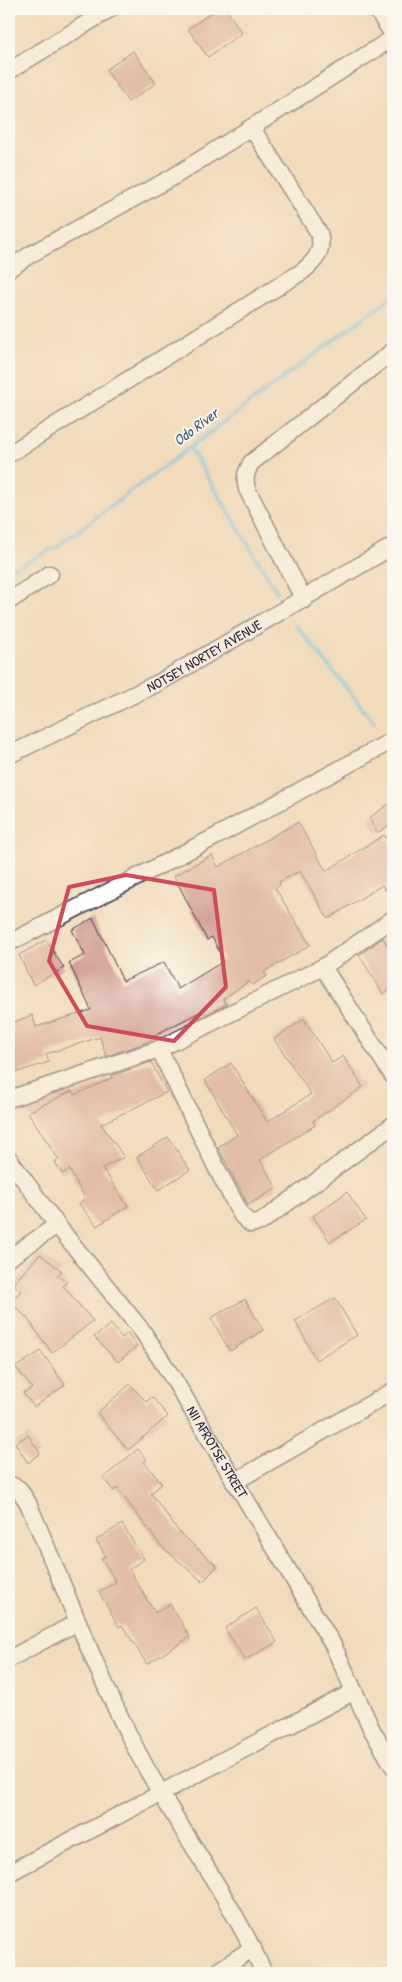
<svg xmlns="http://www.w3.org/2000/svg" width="402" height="1982" font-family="'Patrick Hand',sans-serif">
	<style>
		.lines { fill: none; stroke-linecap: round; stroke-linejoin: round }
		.stream { stroke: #69c2e7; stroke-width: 4.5 }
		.building { fill: #cf988f }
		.street-casing { stroke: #413e4e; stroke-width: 19 }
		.street { stroke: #fff; stroke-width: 16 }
		.marked { fill: none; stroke: #d1495b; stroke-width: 4; stroke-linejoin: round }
		.labels { text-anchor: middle; stroke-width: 4; stroke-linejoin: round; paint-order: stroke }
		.street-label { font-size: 14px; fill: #22223b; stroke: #fbf7ec }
		.water-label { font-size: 15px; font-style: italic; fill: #3b5a77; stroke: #fbf7ec }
	</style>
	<rect width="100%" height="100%" fill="#fbf7ec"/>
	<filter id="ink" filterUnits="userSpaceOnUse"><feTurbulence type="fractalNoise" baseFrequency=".02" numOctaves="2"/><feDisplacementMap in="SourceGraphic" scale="10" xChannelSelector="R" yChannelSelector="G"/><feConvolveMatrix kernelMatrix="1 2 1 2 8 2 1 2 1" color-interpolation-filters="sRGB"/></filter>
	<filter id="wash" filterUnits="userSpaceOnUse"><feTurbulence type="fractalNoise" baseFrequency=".0096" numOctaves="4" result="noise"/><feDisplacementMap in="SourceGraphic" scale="20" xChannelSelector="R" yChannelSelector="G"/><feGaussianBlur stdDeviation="1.12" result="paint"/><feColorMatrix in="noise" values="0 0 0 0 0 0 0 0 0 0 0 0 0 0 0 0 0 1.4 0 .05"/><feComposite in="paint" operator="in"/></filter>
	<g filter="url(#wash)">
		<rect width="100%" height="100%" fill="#f1dbbb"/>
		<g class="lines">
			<!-- stream -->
			<g class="stream">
				<polyline points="190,448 277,592"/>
				<polyline points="9,570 55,548 393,296"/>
				<polyline points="296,625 374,722"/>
				<polyline points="392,755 393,756"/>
			</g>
		</g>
		<g id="blocks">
			<!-- building -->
			<g class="building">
				<polygon points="217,9 226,9 242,33 208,57 188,29"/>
				<polygon points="133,51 156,83 128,102 106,70"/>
				<polygon points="393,801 393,823 377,833 369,818"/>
				<polygon points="298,822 326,871 384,835 393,849 393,885 385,890 382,885 328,919 300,871 279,882 280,885 275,888 310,945 264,972 267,976 252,985 249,981 223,999 226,1004 199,1018 198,1013 151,1037 152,1040 142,1044 106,1056 100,1037 46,1054 49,1062 14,1073 9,1058 9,1024 32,1015 36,1027 91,1010 69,963 85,955 72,930 93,918 123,981 164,962 178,989 224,961 212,937 207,940 174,876 212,855 218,867"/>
				<polygon points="383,938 393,955 393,987 383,994 359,955"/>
				<polygon points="46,940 64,968 33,985 19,955"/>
				<polygon points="304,1019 332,1063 343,1056 363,1087 313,1121 315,1125 260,1160 277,1188 248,1205 218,1147 237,1135 205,1080 231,1063 267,1122 311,1094 274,1039"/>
				<polygon points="151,1062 167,1092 101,1124 124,1157 102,1168 128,1206 97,1226 79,1204 85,1198 69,1169 62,1174 55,1162 59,1160 28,1112 72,1091 75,1095 112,1078 111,1076"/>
				<polygon points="168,1137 190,1170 158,1190 137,1157"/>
				<polygon points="347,1192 366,1220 330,1242 313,1216"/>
				<polygon points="40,1254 62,1271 57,1276 67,1282 63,1286 93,1321 52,1353 27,1318 10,1302 21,1291 13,1284"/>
				<polygon points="335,1298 357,1335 316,1360 295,1321"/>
				<polygon points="245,1299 263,1330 230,1351 211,1318"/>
				<polygon points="111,1324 122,1338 128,1333 137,1346 118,1362 94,1337"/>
				<polygon points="41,1351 65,1385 34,1407 23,1393 32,1388 16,1367"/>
				<polygon points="130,1384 146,1402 152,1397 168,1416 128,1450 97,1413"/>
				<polygon points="28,1435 40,1453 28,1463 15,1443"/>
				<polygon points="138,1449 147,1460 144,1462 162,1484 151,1493 179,1532 217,1566 203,1582 161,1546 117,1488 114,1491 103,1478"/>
				<polygon points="122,1524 144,1559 129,1569 155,1613 170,1604 190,1637 147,1664 122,1625 119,1627 99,1592 116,1582 101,1558 106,1556 96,1540"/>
				<polygon points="256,1608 277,1642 245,1660 225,1628"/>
			</g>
		</g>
	</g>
	<g filter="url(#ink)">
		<use href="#blocks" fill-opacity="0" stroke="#413e4e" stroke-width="1"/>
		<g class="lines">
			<defs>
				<g id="street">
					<polyline points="376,9 393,34"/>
					<polyline points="9,71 110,9"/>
					<polyline points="9,269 31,254 173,177 393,38"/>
					<path d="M9,454l294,-183c13,-11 21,-20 16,-38l-67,-105"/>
					<path d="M304,600l-57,-111c-3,-11 -1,-16 4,-26l142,-112"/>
					<polyline points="9,601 50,574"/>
					<path id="s1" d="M9,755l151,-73 233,-136"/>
					<polyline points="9,943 215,837 393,740"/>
					<polyline points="323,967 393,1076"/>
					<polyline points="159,1049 219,1173 242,1216 251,1224 261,1222 393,1125"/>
					<polyline points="9,1099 159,1049 323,967 393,919"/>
					<path id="s2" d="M9,1159l48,66 86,107 33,51 157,262 39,85 21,36"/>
					<polyline points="9,1258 57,1225"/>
					<polyline points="234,1482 393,1391"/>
					<path d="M9,1484l10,5 9,14c36,83 68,169 110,250 40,75 91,142 126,220"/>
					<polyline points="9,1659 78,1622"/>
					<polyline points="9,1873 353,1692"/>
					<polyline points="215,1973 253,1948"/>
				</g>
			</defs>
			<!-- street casing -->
			<use href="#street" class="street-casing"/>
			<!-- street -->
			<use href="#street" class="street"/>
		</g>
	</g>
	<!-- marked area -->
	<path d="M0 0H402V1982H0ZM126,875l88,15 12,97 -52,54 -87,-15 -38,-65 20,-74z" fill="#f1dbbb" fill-opacity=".55" fill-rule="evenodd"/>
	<path class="marked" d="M126,875l88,15 12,97 -52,54 -87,-15 -38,-65 20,-74z"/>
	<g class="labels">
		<!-- street labels -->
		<g class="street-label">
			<text dy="5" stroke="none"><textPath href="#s1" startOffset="219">NOTSEY NORTEY AVENUE</textPath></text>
			<text dy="5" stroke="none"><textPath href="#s2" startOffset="360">NII AFROTSE STREET</textPath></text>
		</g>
		<!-- water labels -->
		<g class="water-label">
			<text transform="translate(196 427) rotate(-37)" y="5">Odo River</text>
		</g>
	</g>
	<!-- margin -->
	<rect width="402" height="1982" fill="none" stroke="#fbf7ec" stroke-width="30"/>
</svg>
